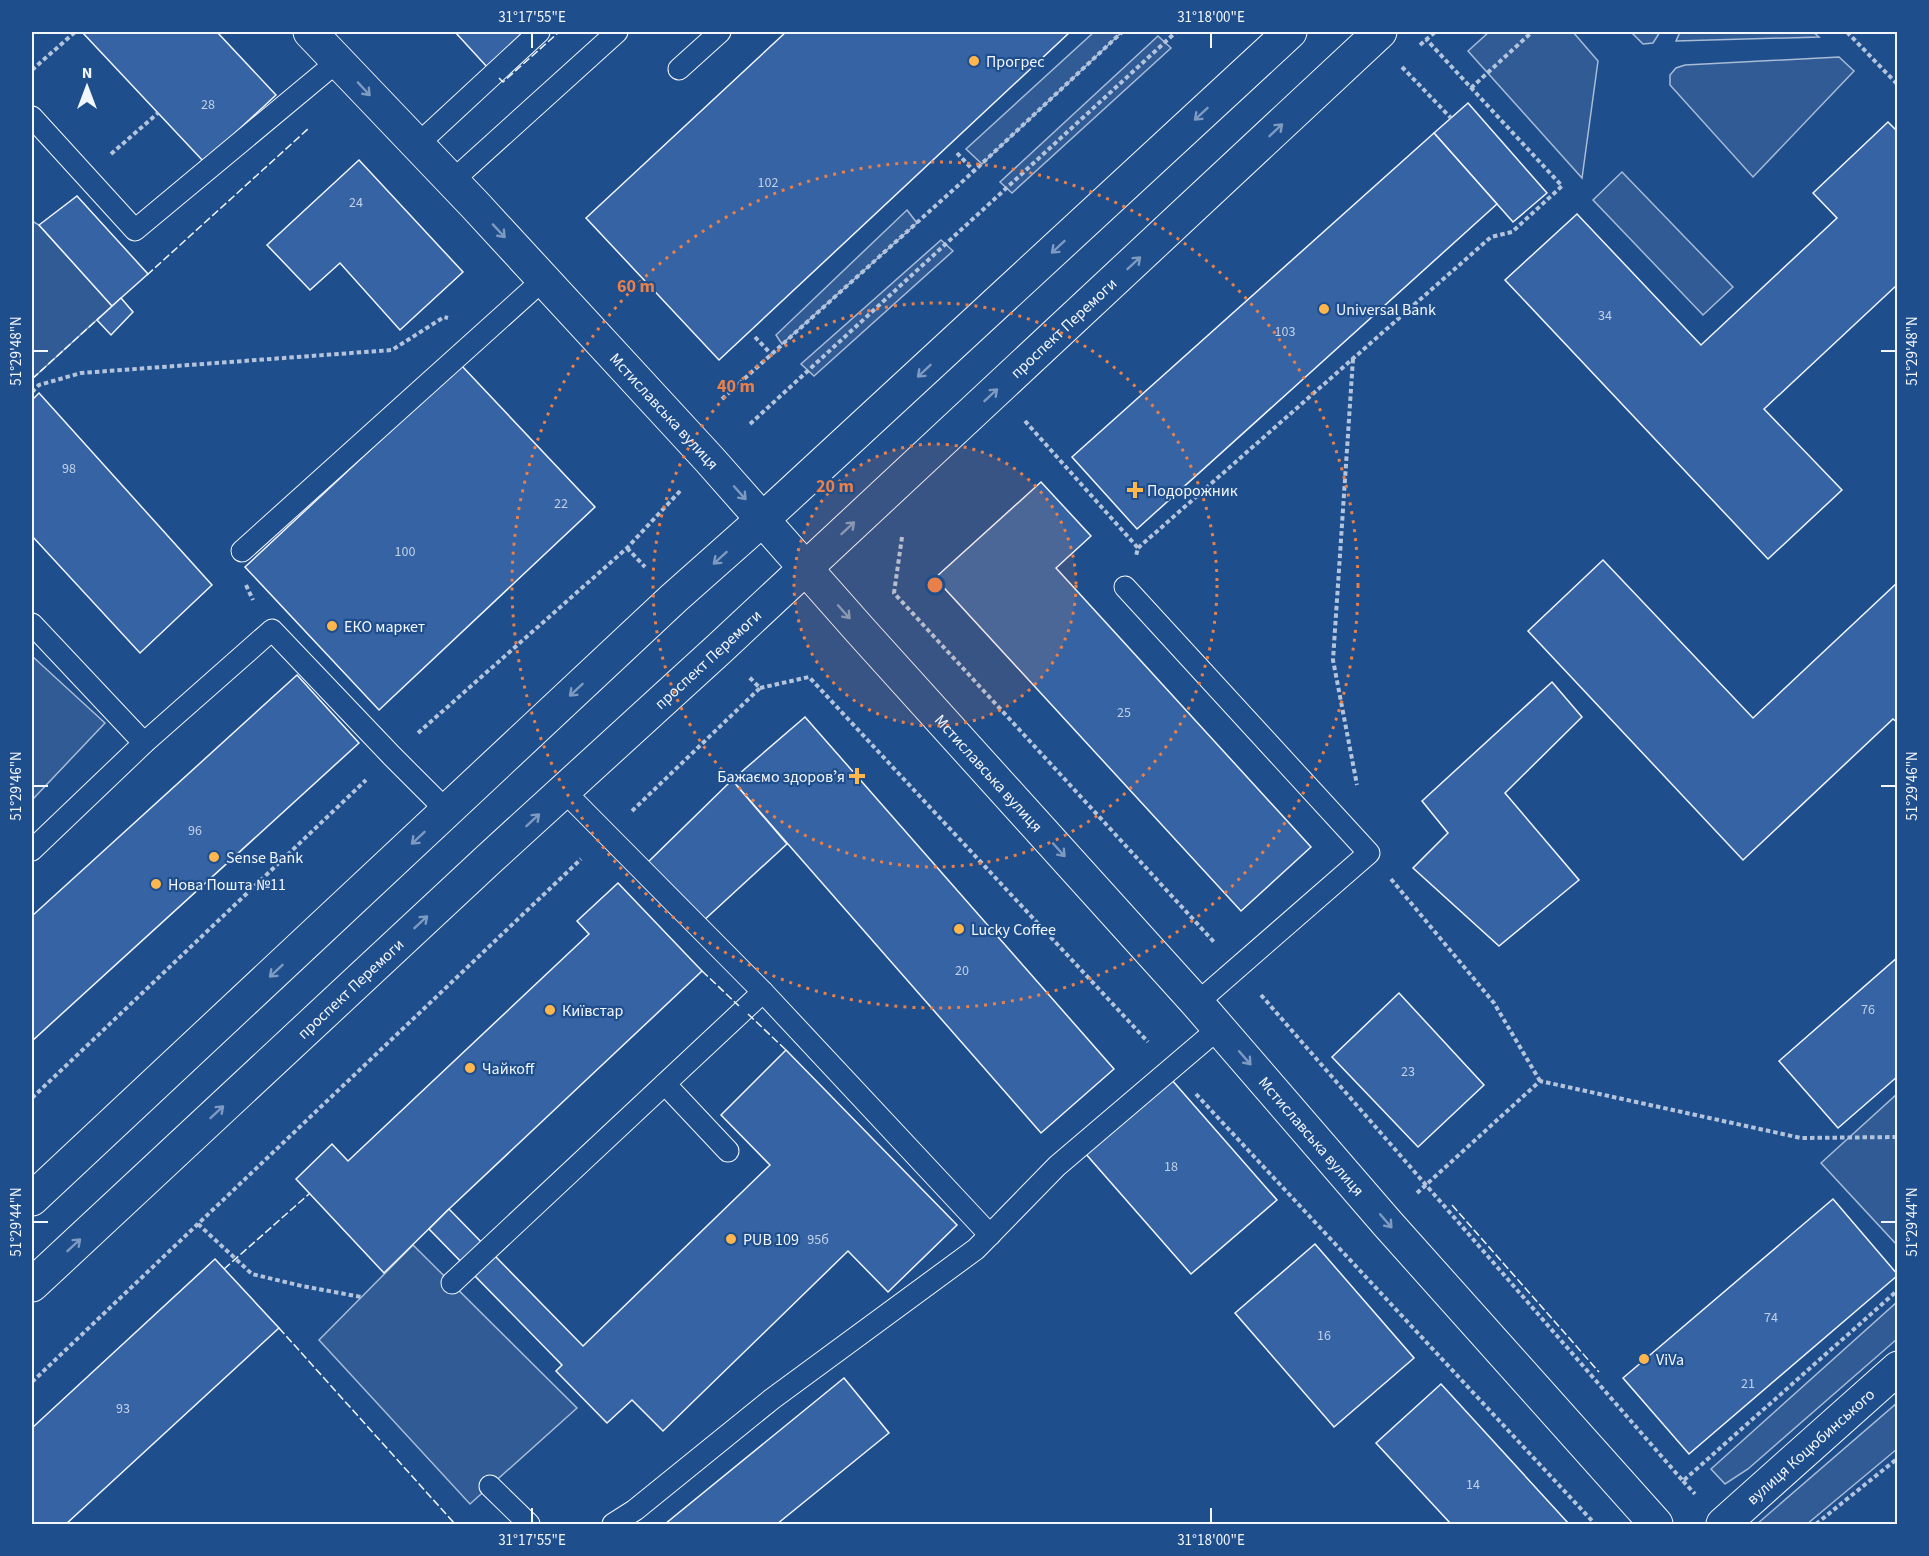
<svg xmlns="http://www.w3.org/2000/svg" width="1929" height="1556" font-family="'Source Sans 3',sans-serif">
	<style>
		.built { fill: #305b95; stroke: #a8bbd7; stroke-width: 1.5 }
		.building { fill: #3563a3; stroke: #f2f6ff; stroke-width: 1.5 }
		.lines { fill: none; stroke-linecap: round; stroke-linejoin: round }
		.lane-casing { stroke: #f2f6ff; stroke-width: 23 }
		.street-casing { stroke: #f2f6ff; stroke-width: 35 }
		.primary-casing { stroke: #f2f6ff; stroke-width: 35 }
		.path { stroke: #b3c4dc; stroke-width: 4; stroke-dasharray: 4.5 3; stroke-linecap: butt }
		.lane { stroke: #1f4e8c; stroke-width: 21 }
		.street { stroke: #1f4e8c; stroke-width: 33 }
		.primary { stroke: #1f4e8c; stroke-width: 33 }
		.fence { stroke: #f2f6ff; stroke-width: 1.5; stroke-dasharray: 8 3; stroke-linecap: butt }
		.oneway { stroke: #7e9ac0 }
		.ticks { fill: none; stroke: #f2f6ff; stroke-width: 2 }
		.ring { fill: none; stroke: #ea8049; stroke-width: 3; stroke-dasharray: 3 6 }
		.poi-dot { fill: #ffb74d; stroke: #1f4e8c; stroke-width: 2 }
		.labels { text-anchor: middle; stroke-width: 4.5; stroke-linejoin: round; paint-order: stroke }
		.number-label { font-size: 14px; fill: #c3d1e8 }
		.poi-label { font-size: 16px; fill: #f2f6ff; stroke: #1f4e8c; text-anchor: start }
		.street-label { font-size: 16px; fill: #f2f6ff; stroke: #1f4e8c }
		.centre { fill: #ea8049; stroke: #1f4e8c; stroke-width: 3 }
		.ring-label { font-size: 18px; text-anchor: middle; font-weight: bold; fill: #ea8049; stroke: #1f4e8c; stroke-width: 4.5; stroke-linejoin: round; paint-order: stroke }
		.neatline { fill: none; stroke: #f2f6ff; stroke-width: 2 }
		.ticks-label { font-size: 15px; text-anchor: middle; fill: #f2f6ff }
	</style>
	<rect width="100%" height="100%" fill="#1f4e8c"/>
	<!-- built -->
	<g class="built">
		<polygon points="1094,32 1122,32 982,164 966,149"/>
		<polygon points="1489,32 1573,32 1598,61 1582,178 1468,51"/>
		<polygon points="1631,32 1660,32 1653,43 1643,44"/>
		<polygon points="1680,32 1813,32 1819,37 1676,41"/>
		<polygon points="1158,36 1171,48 1012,193 1000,182"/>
		<polygon points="1839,57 1854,71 1753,177 1670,85 1670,75 1676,68 1685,65"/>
		<polygon points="1622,172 1733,287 1703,315 1593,200"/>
		<polygon points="907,210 917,223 782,344 776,335"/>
		<polygon points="32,221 39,225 112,306 32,379"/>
		<polygon points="941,240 953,251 814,376 801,364"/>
		<polygon points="32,656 105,723 32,800"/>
		<polygon points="1897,1094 1897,1245 1821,1163"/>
		<polygon points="413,1245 577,1408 470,1504 319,1340"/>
		<polygon points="1897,1302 1897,1339 1748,1469 1725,1484 1711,1469"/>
		<polygon points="1897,1403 1897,1449 1807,1524 1757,1524"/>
	</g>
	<!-- building -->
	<g class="building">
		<polygon points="82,32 217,32 276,95 204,162"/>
		<polygon points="455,32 528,32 488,68"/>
		<polygon points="786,32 1070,32 719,360 586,218"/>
		<polygon points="1468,103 1547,193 1513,222 1434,133"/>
		<polygon points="1888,122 1898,132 1898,284 1764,409 1842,490 1768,559 1505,280 1577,214 1701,345 1837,218 1813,193"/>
		<polygon points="1434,133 1497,204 1137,529 1072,457"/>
		<polygon points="359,160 463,272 400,330 340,263 310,290 267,245"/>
		<polygon points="77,196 148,274 112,306 39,225"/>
		<polygon points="121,298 133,312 111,335 97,320"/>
		<polygon points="461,365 595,507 379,710 245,567"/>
		<polygon points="39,393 212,585 140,653 32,536 32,400"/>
		<polygon points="1041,482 1091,536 1056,568 1311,847 1241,911 935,578"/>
		<polygon points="1603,560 1753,718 1898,582 1898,723 1893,719 1743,860 1528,631"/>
		<polygon points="297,675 359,743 32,1041 32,916"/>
		<polygon points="1552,682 1582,717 1505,793 1579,880 1499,946 1413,868 1448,833 1422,801"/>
		<polygon points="805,717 1114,1069 1041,1133 732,780"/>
		<polygon points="732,780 787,844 702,922 644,866"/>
		<polygon points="618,883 702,971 449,1209 384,1273 296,1179 332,1144 348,1161 589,934 577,921"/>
		<polygon points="1898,957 1898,1076 1838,1128 1779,1061"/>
		<polygon points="1399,993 1484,1085 1418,1147 1332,1057"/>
		<polygon points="786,1050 957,1225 888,1292 848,1251 663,1431 632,1400 607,1423 556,1371 562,1365 429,1229 449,1209 583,1346 770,1165 721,1115"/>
		<polygon points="1171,1079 1277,1200 1191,1274 1085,1153"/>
		<polygon points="1833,1199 1898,1275 1689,1454 1623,1378"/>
		<polygon points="1315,1244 1414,1358 1334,1427 1235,1313"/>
		<polygon points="215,1259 279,1328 66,1524 32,1524 32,1428"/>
		<polygon points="844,1378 889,1433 777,1524 665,1524"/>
		<polygon points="1441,1384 1569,1524 1451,1524 1376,1443"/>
	</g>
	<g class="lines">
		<defs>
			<g id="lane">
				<polyline points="679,69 720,32"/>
				<polyline points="32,117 135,230 338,61"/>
				<polyline points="417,145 539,32"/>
				<polyline points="451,182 617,32"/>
				<polyline points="242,551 544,279"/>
				<polyline points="1125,587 1369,853 1197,1003"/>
				<polyline points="32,624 144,743"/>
				<polyline points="564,791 763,992 990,1235"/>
				<polyline points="32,850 144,743 272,630 392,756 447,811"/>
				<polyline points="665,1084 728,1151"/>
				<polyline points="452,1283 763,992"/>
				<polyline points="490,1486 529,1524"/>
				<polyline points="613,1524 635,1510 772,1399 976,1249 1057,1166 1219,1028"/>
			</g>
			<g id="street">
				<path id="s1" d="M310,32l165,173 234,254 151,171 337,373 190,220 269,301"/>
				<path id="s2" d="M1723,1524l175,-156"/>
			</g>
			<g id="primary">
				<polyline points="32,1199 674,598 763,519 1290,32"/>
				<path id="s3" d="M32,1285l457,-426 231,-211 660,-616"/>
			</g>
		</defs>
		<!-- lane casing -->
		<use href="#lane" class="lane-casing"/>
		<!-- street casing -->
		<use href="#street" class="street-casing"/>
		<!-- primary casing -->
		<use href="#primary" class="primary-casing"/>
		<!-- path -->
		<g class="path">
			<polyline points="1847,32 1898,85"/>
			<polyline points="1420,45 1435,32"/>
			<polyline points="1402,67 1451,118"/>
			<polyline points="32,70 75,32"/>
			<polyline points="1471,88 1532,32"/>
			<polyline points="957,153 974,171"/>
			<polyline points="111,154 158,113"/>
			<polyline points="755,337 771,354"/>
			<polyline points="1353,359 1333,660 1357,785"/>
			<polyline points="32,392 39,385 81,373 392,350 444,317 448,318"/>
			<polyline points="722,399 974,171 1122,32"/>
			<polyline points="1025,421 1138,548 1136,556"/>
			<polyline points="750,424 1176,32"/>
			<polyline points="902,537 894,593 1214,942"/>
			<polyline points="627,548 645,567"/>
			<polyline points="1138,548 1491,237 1512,232 1562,186 1426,39"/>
			<polyline points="246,585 253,600"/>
			<polyline points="760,688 809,677 1148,1042"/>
			<polyline points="418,733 627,548 681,490"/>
			<polyline points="632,811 760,688 749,677"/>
			<polyline points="1391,879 1494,1003 1540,1081"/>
			<polyline points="1261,995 1683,1481 1898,1290"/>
			<polyline points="1196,1094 1595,1524"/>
			<polyline points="32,1098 366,780"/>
			<polyline points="1417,1193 1540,1081 1801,1138 1898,1137"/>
			<polyline points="198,1224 252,1274 302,1286 361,1297"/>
			<polyline points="32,1382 581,859"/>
			<polyline points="1683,1481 1695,1494"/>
			<polyline points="1816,1524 1898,1458"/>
		</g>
		<!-- lane -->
		<use href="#lane" class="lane"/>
		<!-- street -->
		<use href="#street" class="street"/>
		<!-- primary -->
		<use href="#primary" class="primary"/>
		<!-- fence -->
		<g class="fence">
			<polyline points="499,78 503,82 559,32"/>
			<polyline points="147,275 309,128"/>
			<polyline points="32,379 100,317"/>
			<polyline points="702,971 739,1006"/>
			<polyline points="748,1014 786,1050"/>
			<polyline points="1452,1205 1599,1372"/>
			<polyline points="224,1269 309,1194"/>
			<polyline points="279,1328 455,1524"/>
		</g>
	</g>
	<!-- one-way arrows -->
	<defs><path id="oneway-shaft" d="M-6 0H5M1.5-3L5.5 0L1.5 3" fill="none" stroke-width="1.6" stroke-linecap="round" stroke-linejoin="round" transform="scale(1.5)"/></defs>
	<g class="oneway">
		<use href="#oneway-shaft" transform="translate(364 89) rotate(47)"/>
		<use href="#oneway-shaft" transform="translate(1201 114) rotate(137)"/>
		<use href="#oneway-shaft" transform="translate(1276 130) rotate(-43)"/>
		<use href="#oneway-shaft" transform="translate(499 231) rotate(47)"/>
		<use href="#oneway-shaft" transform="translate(1058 247) rotate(137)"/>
		<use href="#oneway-shaft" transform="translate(1134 263) rotate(-43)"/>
		<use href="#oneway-shaft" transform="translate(924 371) rotate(137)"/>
		<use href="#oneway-shaft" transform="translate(991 395) rotate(-43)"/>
		<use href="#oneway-shaft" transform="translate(740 493) rotate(48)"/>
		<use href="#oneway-shaft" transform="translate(848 528) rotate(-43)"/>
		<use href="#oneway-shaft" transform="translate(720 558) rotate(138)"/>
		<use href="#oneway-shaft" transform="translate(844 612) rotate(48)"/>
		<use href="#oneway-shaft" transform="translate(576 690) rotate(137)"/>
		<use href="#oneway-shaft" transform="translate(533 820) rotate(-43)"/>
		<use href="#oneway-shaft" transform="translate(418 838) rotate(137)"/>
		<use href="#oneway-shaft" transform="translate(1059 850) rotate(48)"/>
		<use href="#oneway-shaft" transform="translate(421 922) rotate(-43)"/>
		<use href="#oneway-shaft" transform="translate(276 971) rotate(137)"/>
		<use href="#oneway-shaft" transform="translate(1245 1058) rotate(49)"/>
		<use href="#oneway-shaft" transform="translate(217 1112) rotate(-43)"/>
		<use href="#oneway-shaft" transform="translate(1386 1221) rotate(49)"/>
		<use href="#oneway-shaft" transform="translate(74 1245) rotate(-43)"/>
	</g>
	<!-- ticks -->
	<path class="ticks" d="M532,33v15M1211,33v15M33,351h15M1881,351h15M33,786h15M1881,786h15M33,1222h15M1881,1222h15M532,1508v15M1211,1508v15"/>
	<!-- distance rings -->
	<circle cx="935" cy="585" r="141" fill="#ea8049" fill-opacity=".12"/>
	<g class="ring">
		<circle cx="935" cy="585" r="141"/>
		<circle cx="935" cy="585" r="282"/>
		<circle cx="935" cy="585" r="423"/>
	</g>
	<!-- markers -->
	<g class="poi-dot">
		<circle cx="974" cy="61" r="6"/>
		<circle cx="1324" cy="309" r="6"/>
		<path d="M1132 481h6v6h6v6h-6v6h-6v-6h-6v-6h6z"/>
		<circle cx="332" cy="626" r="6"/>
		<path d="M854 767h6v6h6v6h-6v6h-6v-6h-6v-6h6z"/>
		<circle cx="214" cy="857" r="6"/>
		<circle cx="156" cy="884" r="6"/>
		<circle cx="959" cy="929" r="6"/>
		<circle cx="550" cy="1010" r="6"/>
		<circle cx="470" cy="1068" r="6"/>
		<circle cx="731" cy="1239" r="6"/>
		<circle cx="1644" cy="1359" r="6"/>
	</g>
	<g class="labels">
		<!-- number labels -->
		<g class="number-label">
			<text x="208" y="109">28</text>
			<text x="768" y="187">102</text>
			<text x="356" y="207">24</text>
			<text x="1605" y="320">34</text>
			<text x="1285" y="336">103</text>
			<text x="69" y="473">98</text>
			<text x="561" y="508">22</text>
			<text x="405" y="556">100</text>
			<text x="1124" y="717">25</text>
			<text x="195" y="835">96</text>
			<text x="962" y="975">20</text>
			<text x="1868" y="1014">76</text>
			<text x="1408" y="1076">23</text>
			<text x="1171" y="1171">18</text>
			<text x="818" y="1244">95б</text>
			<text x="1771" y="1322">74</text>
			<text x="1324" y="1340">16</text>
			<text x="1748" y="1388">21</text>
			<text x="123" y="1413">93</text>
			<text x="1473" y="1489">14</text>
		</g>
		<!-- poi labels -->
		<g class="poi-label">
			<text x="986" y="67">Прогрес</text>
			<text x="1336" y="315">Universal Bank</text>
			<text x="1147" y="496">Подорожник</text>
			<text x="344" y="632">ЕКО маркет</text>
			<text x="845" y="782" text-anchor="end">Бажаємо здоровʼя</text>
			<text x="226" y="863">Sense Bank</text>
			<text x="168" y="890">Нова Пошта №11</text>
			<text x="971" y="935">Lucky Coffee</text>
			<text x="562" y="1016">Київстар</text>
			<text x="482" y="1074">Чайкоff</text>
			<text x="743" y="1245">PUB 109</text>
			<text x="1656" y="1365">ViVa</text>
		</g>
		<!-- street labels -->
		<g class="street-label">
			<text dy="6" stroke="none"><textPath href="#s3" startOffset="1407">проспект Перемоги</textPath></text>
			<text dy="6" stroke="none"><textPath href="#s1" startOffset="519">Мстиславська вулиця</textPath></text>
			<text dy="6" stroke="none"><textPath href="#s3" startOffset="921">проспект Перемоги</textPath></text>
			<text dy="6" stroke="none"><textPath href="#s1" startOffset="1005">Мстиславська вулиця</textPath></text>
			<text dy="6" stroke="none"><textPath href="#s3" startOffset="435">проспект Перемоги</textPath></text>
			<text dy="6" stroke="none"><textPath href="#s1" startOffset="1491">Мстиславська вулиця</textPath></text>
			<text dy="6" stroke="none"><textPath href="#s2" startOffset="117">вулиця Коцюбинського</textPath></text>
		</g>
	</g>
	<circle cx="935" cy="585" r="9" class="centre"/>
	<g class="ring-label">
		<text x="636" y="292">60 m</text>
		<text x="736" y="392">40 m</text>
		<text x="835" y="492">20 m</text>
	</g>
	<!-- border -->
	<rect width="1929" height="1556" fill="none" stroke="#1f4e8c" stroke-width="66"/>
	<!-- north arrow -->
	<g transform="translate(87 87)" stroke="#1f4e8c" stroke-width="4.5" paint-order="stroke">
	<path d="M0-4.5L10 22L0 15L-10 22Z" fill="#f2f6ff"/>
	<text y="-9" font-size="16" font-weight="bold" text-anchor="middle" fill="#f2f6ff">N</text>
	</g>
	<rect x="33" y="33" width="1863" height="1490" class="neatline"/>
	<g class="ticks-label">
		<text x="532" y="22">31°17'55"E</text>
		<text x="1211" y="22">31°18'00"E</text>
		<text transform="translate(16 351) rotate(-90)" y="5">51°29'48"N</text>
		<text transform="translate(1912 351) rotate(-90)" y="5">51°29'48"N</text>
		<text transform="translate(16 786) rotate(-90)" y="5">51°29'46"N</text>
		<text transform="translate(1912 786) rotate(-90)" y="5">51°29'46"N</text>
		<text transform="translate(16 1222) rotate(-90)" y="5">51°29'44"N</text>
		<text transform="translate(1912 1222) rotate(-90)" y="5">51°29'44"N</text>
		<text x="532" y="1545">31°17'55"E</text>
		<text x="1211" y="1545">31°18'00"E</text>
	</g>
</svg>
